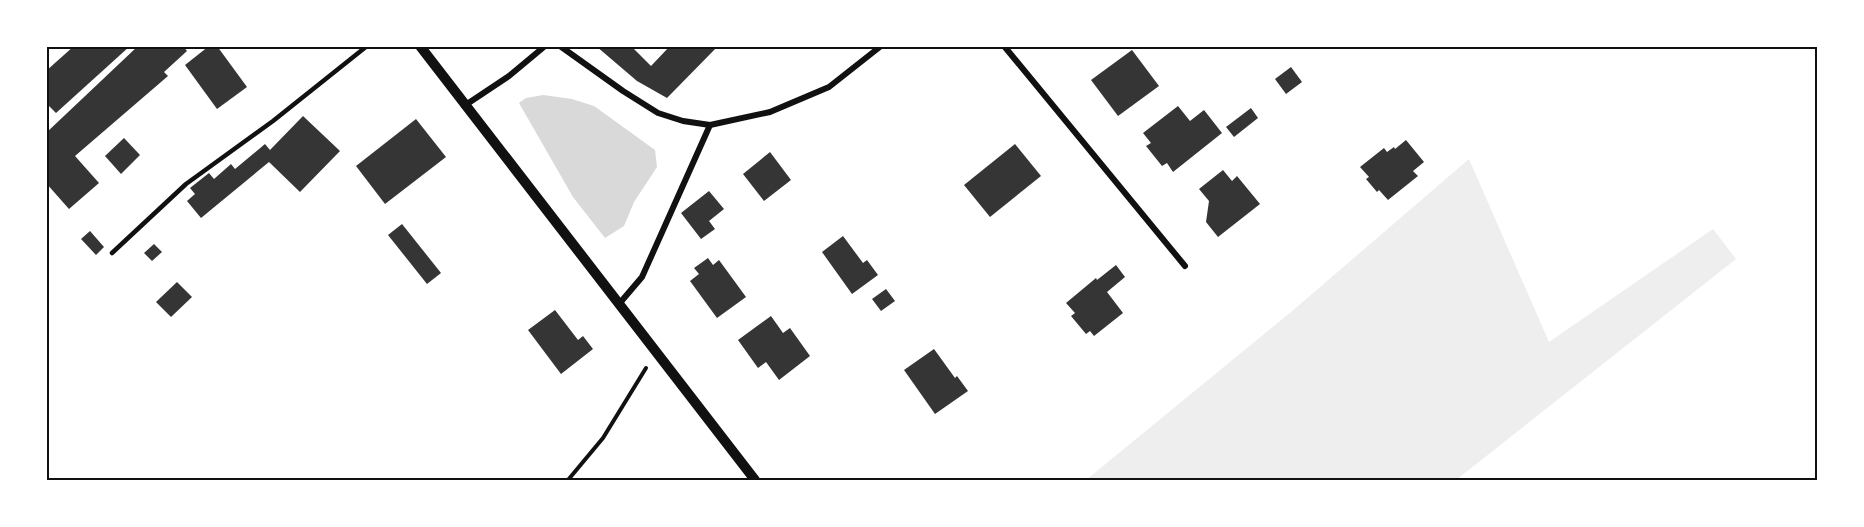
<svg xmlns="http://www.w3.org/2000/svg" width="1864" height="527" font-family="'Roboto Serif',serif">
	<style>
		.green { fill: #eee }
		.water { fill: #d9d9d9 }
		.building { fill: #353535 }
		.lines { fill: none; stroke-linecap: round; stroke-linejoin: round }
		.path { stroke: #111; stroke-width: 4 }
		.service { stroke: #111; stroke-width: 4.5 }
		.minor { stroke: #111; stroke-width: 6 }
		.tertiary { stroke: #111; stroke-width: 10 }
		.neatline { fill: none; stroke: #111; stroke-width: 2 }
	</style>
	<rect width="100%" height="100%" fill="#fff"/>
	<!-- green -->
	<polygon class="green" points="1469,159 1549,342 1713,229 1736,259 1456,480 1086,480 1291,312"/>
	<!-- water -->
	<polygon class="water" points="543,95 572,99 594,106 655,150 657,167 634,202 624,226 605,238 573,197 519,103 526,98"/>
	<!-- building -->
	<g class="building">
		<polygon points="74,46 130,46 56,113 46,103 46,71"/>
		<polygon points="138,46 183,46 187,51 164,72 168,76 75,156 99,183 69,209 46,183 46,133"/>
		<polygon points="209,46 217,46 247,87 217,109 185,65"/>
		<polygon points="596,46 631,46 651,66 670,46 718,46 667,98 637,81"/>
		<polygon points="1132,50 1159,86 1118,116 1091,80"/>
		<polygon points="1291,67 1302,82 1286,94 1275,79"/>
		<polygon points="1178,106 1190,121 1204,110 1222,133 1173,172 1167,163 1162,166 1146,146 1151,143 1143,133"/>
		<polygon points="1251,108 1258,118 1234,137 1226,127"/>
		<polygon points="303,116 340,151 300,192 269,162 201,218 187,201 195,194 190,188 209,173 214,179 231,164 235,169 265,144 270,150"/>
		<polygon points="416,119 446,157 385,204 356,166"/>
		<polygon points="124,138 140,155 121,174 105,156"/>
		<polygon points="1406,140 1424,162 1413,171 1418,176 1388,200 1379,190 1377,192 1366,179 1369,177 1360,167 1384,148 1387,152 1394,147 1395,149"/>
		<polygon points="1015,144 1041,176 990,217 964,185"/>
		<polygon points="770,152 791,180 764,201 743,174"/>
		<polygon points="1223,170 1232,181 1237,176 1260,204 1218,237 1206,222 1209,201 1199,189"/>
		<polygon points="709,191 724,209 709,221 715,229 701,239 681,213"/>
		<polygon points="402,224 441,273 427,284 388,235"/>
		<polygon points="90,231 104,247 96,255 81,239"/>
		<polygon points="843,236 863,263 867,260 878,275 852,294 822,252"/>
		<polygon points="154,244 162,252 152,261 144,253"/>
		<polygon points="708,258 713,265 719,260 746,297 717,318 690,281 699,274 694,268"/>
		<polygon points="1116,265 1125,277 1107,292 1123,313 1094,336 1090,331 1086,334 1071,316 1075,313 1066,303 1096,278 1097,280"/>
		<polygon points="177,282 192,297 171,317 156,302"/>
		<polygon points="886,289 895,301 881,311 872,299"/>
		<polygon points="555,310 578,340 583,336 593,349 561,374 528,330"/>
		<polygon points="771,316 783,333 790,328 810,356 779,380 766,362 758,368 738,340"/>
		<polygon points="934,349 955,378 957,376 968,391 935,414 904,370"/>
	</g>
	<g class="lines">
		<!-- path -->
		<polyline class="path" points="568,480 603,438 646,368"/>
		<!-- service -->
		<polyline class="service" points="112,253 186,184 273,121 367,46"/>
		<!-- minor -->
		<g class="minor">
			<polyline points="560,46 623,91 658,113 683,121 710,125"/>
			<polyline points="1004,46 1185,266"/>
			<polyline points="464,106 509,76 545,46"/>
			<polyline points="619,304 642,277 710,125 770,112 829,87 881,46"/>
		</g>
		<!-- tertiary -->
		<polyline class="tertiary" points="420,46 755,480"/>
	</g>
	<!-- border -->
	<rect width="1864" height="527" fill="none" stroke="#ffffff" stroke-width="96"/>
	<rect x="48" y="48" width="1768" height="431" class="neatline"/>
</svg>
